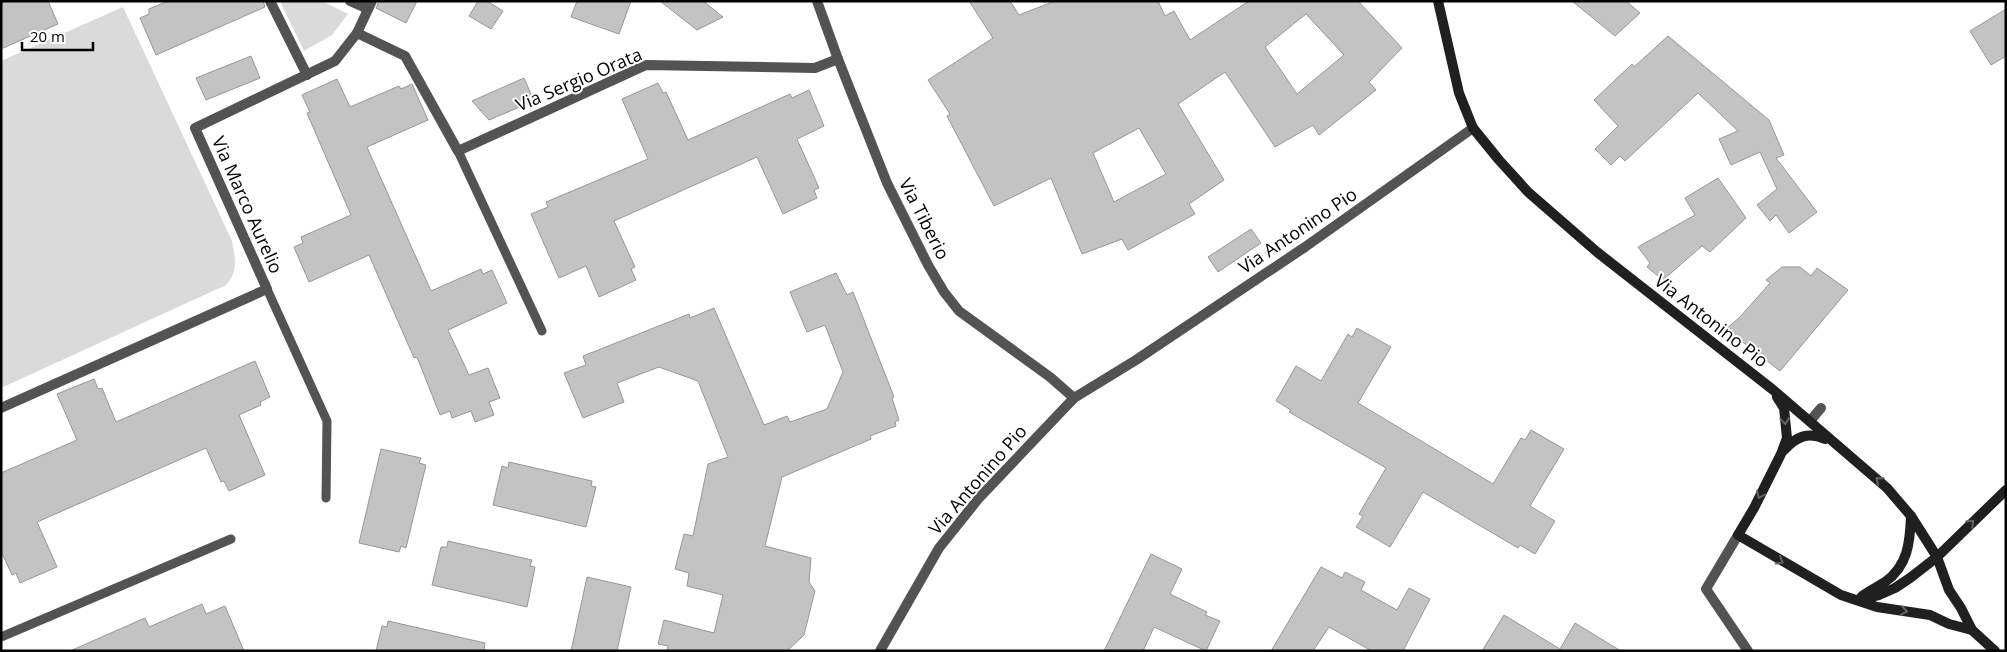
<svg xmlns="http://www.w3.org/2000/svg" width="2007" height="652" font-family="'Open Sans',sans-serif">
	<style>
		.green { fill: #dadada }
		.building { fill: #c3c3c3; stroke: #979797; fill-rule: evenodd }
		.lines { fill: none; stroke-linecap: round; stroke-linejoin: round }
		.lane { stroke: #535353; stroke-width: 9 }
		.street { stroke: #535353; stroke-width: 10 }
		.secondary { stroke: #202020; stroke-width: 10 }
		.oneway { stroke: #636363 }
		.labels { text-anchor: middle; stroke-width: 4; stroke-linejoin: round; paint-order: stroke }
		.street-label { font-size: 18px; fill: #000; stroke: #fff }
	</style>
	<rect width="100%" height="100%" fill="#fff"/>
	<!-- green -->
	<g class="green">
		<polygon points="280,1 322,1 348,14 332,35 304,51"/>
		<path d="M123,7l109,234c3,17 7,29 -6,44l-225,103v-327z"/>
	</g>
	<!-- building -->
	<g class="building">
		<polygon points="1,1 48,1 58,24 1,49"/>
		<polygon points="168,1 263,1 265,7 156,55 140,18 149,14 149,9"/>
		<polygon points="379,1 417,1 406,23 376,8"/>
		<polygon points="478,1 487,1 503,11 491,29 469,16"/>
		<polygon points="577,1 631,1 619,34 571,17"/>
		<polygon points="660,1 703,1 723,17 697,30"/>
		<path d="M969,1h41l9,14 36,-14h103l7,15 9,-5 16,29 59,-39h109l44,47 -33,34 7,8 -57,45 -6,-10 -38,22 -50,-75 -47,32 46,76 -35,24 6,10 -67,36 -6,-11 -40,15 -31,-76 -57,28 -47,-90 3,-2 -22,-34 65,-42zM1306,14l38,41 -47,39 -32,-47zM1139,128l27,46 -52,28 -21,-49z"/>
		<polygon points="1572,1 1626,1 1640,13 1615,36"/>
		<polygon points="2006,9 2006,56 1991,65 1970,31"/>
		<polygon points="1668,36 1769,120 1784,155 1776,158 1817,212 1789,233 1776,215 1770,221 1757,205 1777,189 1760,152 1731,165 1719,139 1738,131 1698,93 1625,161 1620,156 1611,165 1595,149 1618,126 1594,100 1632,64 1634,67"/>
		<polygon points="251,56 260,78 206,100 196,78"/>
		<polygon points="524,78 534,101 489,120 472,101"/>
		<polygon points="337,79 350,107 399,86 401,89 412,84 428,120 367,147 431,291 481,269 483,274 492,270 507,303 448,330 469,375 488,368 500,398 489,402 494,415 475,422 471,411 452,418 450,411 440,415 417,357 414,358 369,255 309,282 294,247 303,243 301,237 351,215 307,113 310,112 302,95"/>
		<polygon points="658,83 663,93 666,92 688,140 790,94 792,98 809,90 824,126 797,139 819,188 814,190 817,198 783,214 757,157 614,221 635,267 631,269 636,280 599,297 586,266 559,278 531,214 548,207 546,202 648,159 622,99"/>
		<polygon points="1718,178 1746,218 1710,252 1702,246 1663,280 1647,267 1650,263 1638,247 1695,215 1685,198"/>
		<polygon points="1251,229 1261,243 1218,272 1208,257"/>
		<polygon points="1782,267 1800,267 1811,276 1817,268 1848,290 1780,371 1726,329 1740,317 1770,283 1766,280"/>
		<polygon points="836,273 847,295 853,292 894,397 892,398 899,420 895,422 896,426 870,436 871,439 782,477 765,546 811,558 809,582 815,591 804,635 787,651 667,651 668,646 658,644 664,620 714,633 723,595 687,586 689,573 675,569 684,534 693,536 708,464 728,457 698,381 659,367 617,383 624,402 583,418 564,373 586,365 583,356 689,314 690,318 714,308 764,425 787,416 790,422 827,409 843,372 825,325 807,332 790,292"/>
		<polygon points="1357,328 1391,347 1358,403 1493,484 1521,438 1525,440 1531,430 1564,449 1530,506 1555,521 1535,554 1520,545 1518,548 1423,492 1390,547 1356,527 1363,516 1359,514 1386,468 1289,412 1291,410 1276,401 1296,366 1321,381 1348,334 1352,337"/>
		<polygon points="255,361 270,397 260,402 261,405 239,415 265,475 229,491 224,481 221,482 206,448 37,522 57,567 20,583 16,573 12,575 1,551 1,473 77,440 57,394 94,379 98,389 102,388 116,422"/>
		<polygon points="381,449 421,458 419,463 426,465 406,548 401,546 399,552 359,543"/>
		<polygon points="509,462 592,481 591,486 596,487 586,527 493,505 502,466 508,468"/>
		<polygon points="448,541 532,560 530,566 535,567 527,607 432,585 441,547 447,547"/>
		<polygon points="1151,554 1182,569 1170,594 1207,612 1205,615 1220,621 1206,651 1154,627 1143,651 1104,651"/>
		<polygon points="1321,567 1342,578 1345,572 1365,582 1361,590 1397,610 1409,588 1430,599 1403,651 1372,651 1329,627 1313,651 1271,651"/>
		<polygon points="587,577 631,587 617,651 571,651"/>
		<polygon points="202,604 206,614 225,606 244,651 70,651 145,618 149,627"/>
		<polygon points="1504,615 1560,649 1575,623 1621,651 1482,651"/>
		<polygon points="388,621 485,643 484,651 376,651 382,626 387,627"/>
	</g>
	<g class="lines">
		<!-- lane -->
		<g class="lane">
			<polyline points="458,151 542,331"/>
			<polyline points="267,289 327,421 326,498"/>
			<polyline points="1,637 231,539"/>
		</g>
		<!-- street -->
		<g class="street">
			<polyline points="270,1 307,75"/>
			<polyline points="350,1 368,9"/>
			<polyline points="817,1 838,59 887,183 928,265 944,292 959,311 1050,377 1074,398"/>
			<polyline points="357,33 405,56 458,151 646,65 815,68 838,59"/>
			<polyline points="1,408 267,289 195,128 335,61 357,33 372,1"/>
			<polyline points="1810,421 1821,408"/>
			<polyline points="1738,535 1706,589 1748,651"/>
			<polyline points="880,651 939,548 979,498 1074,398 1136,360 1305,247 1473,128"/>
		</g>
		<!-- secondary -->
		<g class="secondary">
			<polyline points="1438,1 1459,93 1473,128 1499,160 1528,192 1597,252 1772,389 1887,488 1911,516 1937,557 1949,590 1961,608 1972,630 1995,651"/>
			<polyline points="1777,397 1784,408 1787,438 1781,454 1754,508 1738,535 1841,595 1877,607 1930,615 1949,624 1972,630"/>
			<path d="M1784,450c12,-13 24,-19 41,-11"/>
			<path d="M1862,596c7,-5 15,-9 23,-14 23,-16 25,-40 26,-66"/>
			<polyline points="1857,600 1879,595 1895,588 1910,578 1937,557 2006,490"/>
		</g>
	</g>
	<!-- one-way arrows -->
	<defs><path id="oneway-chevron" d="M-2-3.5L2.5 0L-2 3.5" fill="none" stroke-width="1.6" stroke-linecap="round" stroke-linejoin="round" transform="scale(1.25)"/></defs>
	<g class="oneway">
		<use href="#oneway-chevron" transform="translate(1785 421) rotate(84)"/>
		<use href="#oneway-chevron" transform="translate(1879 480) rotate(-139)"/>
		<use href="#oneway-chevron" transform="translate(1760 495) rotate(116)"/>
		<use href="#oneway-chevron" transform="translate(1971 523) rotate(-44)"/>
		<use href="#oneway-chevron" transform="translate(1780 561) rotate(31)"/>
		<use href="#oneway-chevron" transform="translate(1904 611) rotate(9)"/>
	</g>
	<g class="labels">
		<!-- street labels -->
		<g class="street-label">
			<text transform="translate(579 80) rotate(-23)" y="6">Via Sergio Orata</text>
			<text transform="translate(247 205) rotate(66)" y="6">Via Marco Aurelio</text>
			<text transform="translate(924 219) rotate(63)" y="6">Via Tiberio</text>
			<text transform="translate(1298 231) rotate(-34)" y="6">Via Antonino Pio</text>
			<text transform="translate(1711 321) rotate(38)" y="6">Via Antonino Pio</text>
			<text transform="translate(978 480) rotate(-49)" y="6">Via Antonino Pio</text>
		</g>
	</g>
	<!-- border -->
	<rect width="2007" height="652" fill="none" stroke="#000000" stroke-width="5"/>
	<!-- scale -->
	<path d="M22 42v8h71v-8" fill="none" stroke="#000000" stroke-width="2.5"/>
	<text x="30" y="42" font-size="15" fill="#000000" stroke="#ffffff" stroke-width="4" paint-order="stroke">20 m</text>
</svg>
